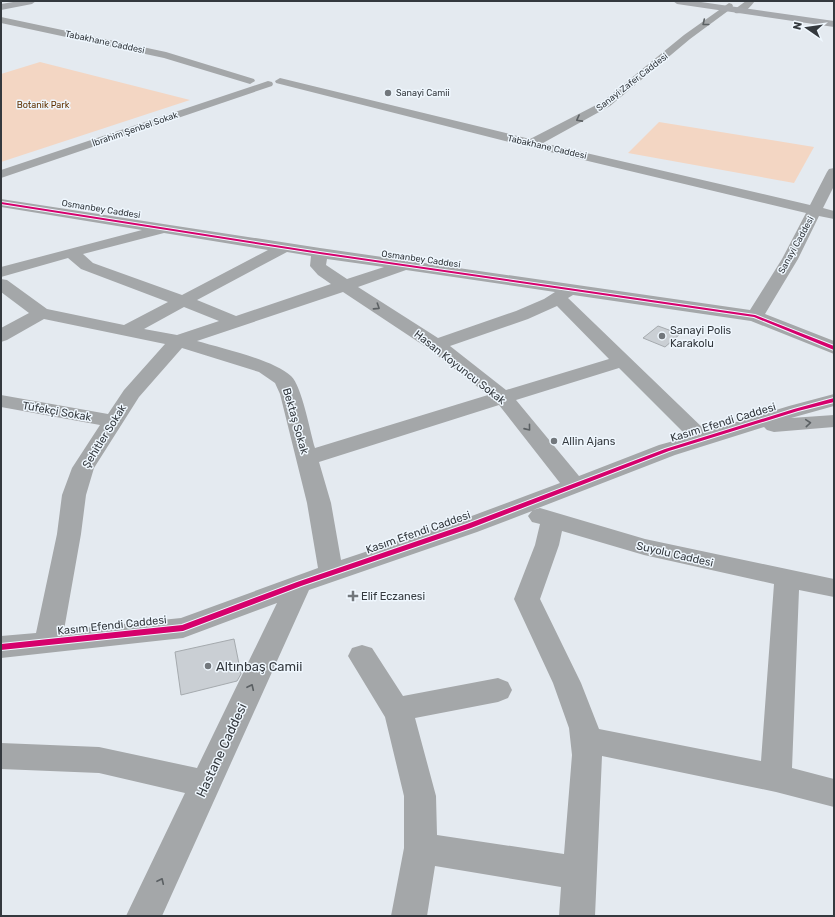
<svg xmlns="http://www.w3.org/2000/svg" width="835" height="917" font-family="Rubik,sans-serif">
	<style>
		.green { fill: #f3d6c3 }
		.building { fill: #cacfd4; stroke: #a5aaae }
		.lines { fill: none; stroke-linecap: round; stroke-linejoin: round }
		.minor { fill: #a4a7a9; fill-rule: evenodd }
		.major { fill: #a6a9ad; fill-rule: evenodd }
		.cycleway-casing { stroke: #eff7fe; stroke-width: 2 }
		.cycleway { fill: #d6006c; fill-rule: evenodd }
		.oneway { stroke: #5b6063 }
		.poi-dot { fill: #72777c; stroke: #eff7fe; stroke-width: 1.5 }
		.labels { text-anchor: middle; stroke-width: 3; stroke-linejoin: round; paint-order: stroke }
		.far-street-label { font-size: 9px; fill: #34393e; stroke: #eff7fe }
		.far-poi-label { font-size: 9px; fill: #34393e; stroke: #eff7fe; text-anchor: start }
		.far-park-label { font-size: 9px; fill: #623304; stroke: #eff7fe }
		.poi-label { font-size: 11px; fill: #34393e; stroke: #eff7fe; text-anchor: start }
		.street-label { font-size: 11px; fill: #34393e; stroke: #eff7fe }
		.near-poi-label { font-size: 13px; fill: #34393e; stroke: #eff7fe; text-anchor: start }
		.near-street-label { font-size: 13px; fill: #34393e; stroke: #eff7fe }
	</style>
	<rect width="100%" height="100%" fill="#e4eaf0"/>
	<!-- green -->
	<g class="green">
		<polygon points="40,62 190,100 1,162 1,74"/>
		<polygon points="659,122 814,147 794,183 628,153"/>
	</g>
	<!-- building -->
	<g class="building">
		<polygon points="658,326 680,334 665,347 643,338"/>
		<polygon points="234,639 241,674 237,681 181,695 175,652"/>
	</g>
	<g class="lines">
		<!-- minor -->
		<g class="minor">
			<path d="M746,1h9c-5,6 -11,14 -20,12l-1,-2 1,-2z"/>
			<path d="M729,3l3,1 1,2 -1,2 -42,31 -80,67 -67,37 267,62 17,-33 2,-3 5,-1v18l-11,22 11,3v8l-15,-3 -21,43 -33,55 69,27v13l-83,-33 -178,-26 -5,3 138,133 83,-25 45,-12v12l-43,12 43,-3v12l-60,5 -7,-2 -3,-3 -89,28 -142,55 7,-2 105,31 189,40v18l-35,-7 -7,178 42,11v28l-58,-15 -174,-36 -7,160h-36l2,-29 -126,-21 -8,50h-36l13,-68v-52l-19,-79 -37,-61 4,-8 10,-3 10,3 31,48 95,-18 10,4 4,8 -4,8 -10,4 -83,16 21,78 1,39 127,19 8,-99 -3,-27 -16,-45 -39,-84 21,-54 5,-21 -8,-2 -4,-6 4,-5 -55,21 -168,58 -147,326h-36l59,-123 -86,-20 -98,-4v-26l98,4 98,21 80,-165 -94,35 -182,20v-22l35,-3 21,-99 5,-39 10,-27 28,-43 -99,-18v-12l107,19 16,-24 41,-46 -121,-25 -37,21 -6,2v-14l28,-15 -28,-21v-13l6,1 40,29 77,16 44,-23 -87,-33 -13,-11 -67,19v-10l141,-37 -141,-23v-8l319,49 430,62 32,-51 24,-46 -281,-67 -249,-63 -1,-2 5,-3 250,61 72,-37 82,-67zM164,233l104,17 -86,45 -89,-32 -10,-9zM287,252l24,4 -1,10 8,9 13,9 -95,32 -39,-16zM327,259l57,8 -37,12 -21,-14zM406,270l149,22 -11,7 -28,12 -78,27 -80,-51zM343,292l86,57 59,46 -173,53c-5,-16 -13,-62 -24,-72 -17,-16 -70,-28 -94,-35zM557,306l52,53 -103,31 -56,-44 78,-27zM184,307l35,14 -42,14 -33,-6zM182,348l77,24 16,11 5,11 27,109 11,65 -137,50 -117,12 17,-96 5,-39 8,-27 45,-71zM619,368l69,69 -29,8 -80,31 -63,-76zM499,405l61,78 -99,37 -120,40 -10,-57 -12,-41zM562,531l82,24 130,29 -13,177 -162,-32 -18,-46 -41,-84 19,-54z"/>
			<polygon points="1,17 166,52 254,79 255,81 250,84 164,58 1,23"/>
			<polygon points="268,81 272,82 273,84 272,86 1,178 1,170"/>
		</g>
		<!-- major -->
		<g class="major">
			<polygon points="19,1 36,1 32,4 1,10 1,4"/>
			<polygon points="673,1 694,1 834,21 834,27 677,4"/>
		</g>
		<defs>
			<g id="cycleway">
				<polygon points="1,202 320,252 755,315 834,346 834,350 754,317 320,254 1,204"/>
				<polygon points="834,398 834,402 798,411 669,451 471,528 301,586 183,631 1,650 1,644 182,625 297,582 467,524 665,449 794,409"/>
			</g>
		</defs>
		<!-- cycleway casing -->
		<use href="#cycleway" class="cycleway-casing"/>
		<!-- cycleway -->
		<use href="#cycleway" class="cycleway"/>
	</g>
	<!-- one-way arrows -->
	<defs><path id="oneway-chevron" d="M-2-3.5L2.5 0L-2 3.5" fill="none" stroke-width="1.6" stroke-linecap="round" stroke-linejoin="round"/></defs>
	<g class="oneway">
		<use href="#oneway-chevron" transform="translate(705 23) rotate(141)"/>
		<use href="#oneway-chevron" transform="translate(579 119) rotate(152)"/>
		<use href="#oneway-chevron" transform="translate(377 307) rotate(33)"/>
		<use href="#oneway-chevron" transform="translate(808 423) rotate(-5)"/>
		<use href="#oneway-chevron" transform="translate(528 428) rotate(51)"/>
		<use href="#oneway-chevron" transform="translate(251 687) rotate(-65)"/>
		<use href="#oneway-chevron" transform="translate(161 881) rotate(-65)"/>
	</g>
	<!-- markers -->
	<g class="poi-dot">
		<circle cx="388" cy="93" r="4"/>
		<circle cx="662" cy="336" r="4"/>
		<circle cx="554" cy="441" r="4"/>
		<path d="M351 590h4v4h4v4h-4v4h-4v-4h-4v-4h4z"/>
		<circle cx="208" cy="666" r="4"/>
	</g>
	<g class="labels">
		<!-- far-street labels -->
		<g class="far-street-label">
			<text transform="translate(105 42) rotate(12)" y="3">Tabakhane Caddesi</text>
			<text transform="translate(632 82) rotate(-38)" y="3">Sanayi Zafer Caddesi</text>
			<text transform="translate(135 129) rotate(-19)" y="3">İbrahim Şenbel Sokak</text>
			<text transform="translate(547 147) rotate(13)" y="3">Tabakhane Caddesi</text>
			<text transform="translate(101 209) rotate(9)" y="3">Osmanbey Caddesi</text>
			<text transform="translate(796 245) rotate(-61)" y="3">Sanayi Caddesi</text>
			<text transform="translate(421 259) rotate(8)" y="3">Osmanbey Caddesi</text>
		</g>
		<!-- far-poi labels -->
		<g class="far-poi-label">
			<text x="396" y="96">Sanayi Camii</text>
		</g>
		<!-- far-park labels -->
		<g class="far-park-label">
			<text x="43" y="108">Botanik Park</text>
		</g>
		<!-- poi labels -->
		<g class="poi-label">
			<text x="670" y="334">Sanayi Polis<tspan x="670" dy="13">Karakolu</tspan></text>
			<text x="562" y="445">Allin Ajans</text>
			<text x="361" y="600">Elif Eczanesi</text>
		</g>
		<!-- street labels -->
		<g class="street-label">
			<text transform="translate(460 367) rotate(38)" y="4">Hasan Koyuncu Sokak</text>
			<text transform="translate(57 411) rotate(10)" y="4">Tüfekçi Sokak</text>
			<text transform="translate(296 421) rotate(74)" y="4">Bektaş Sokak</text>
			<text transform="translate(723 422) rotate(-17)" y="4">Kasım Efendi Caddesi</text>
			<text transform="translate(104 436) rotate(-58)" y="4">Şehitler Sokak</text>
			<text transform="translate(418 532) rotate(-19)" y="4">Kasım Efendi Caddesi</text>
			<text transform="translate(675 554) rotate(13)" y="4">Suyolu Caddesi</text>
			<text transform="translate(112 625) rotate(-6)" y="4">Kasım Efendi Caddesi</text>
		</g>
		<!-- near-poi labels -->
		<g class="near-poi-label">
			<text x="216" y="671">Altınbaş Camii</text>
		</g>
		<!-- near-street labels -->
		<g class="near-street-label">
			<text transform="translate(221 750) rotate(-65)" y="5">Hastane Caddesi</text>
		</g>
	</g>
	<!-- border -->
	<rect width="835" height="917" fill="none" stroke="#34393e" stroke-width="4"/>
	<!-- north arrow -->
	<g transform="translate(807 28) rotate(283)" stroke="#eff7fe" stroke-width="3" paint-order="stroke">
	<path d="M0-3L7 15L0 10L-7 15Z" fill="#34393e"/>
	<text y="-6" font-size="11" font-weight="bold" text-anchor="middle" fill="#34393e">N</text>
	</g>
</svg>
